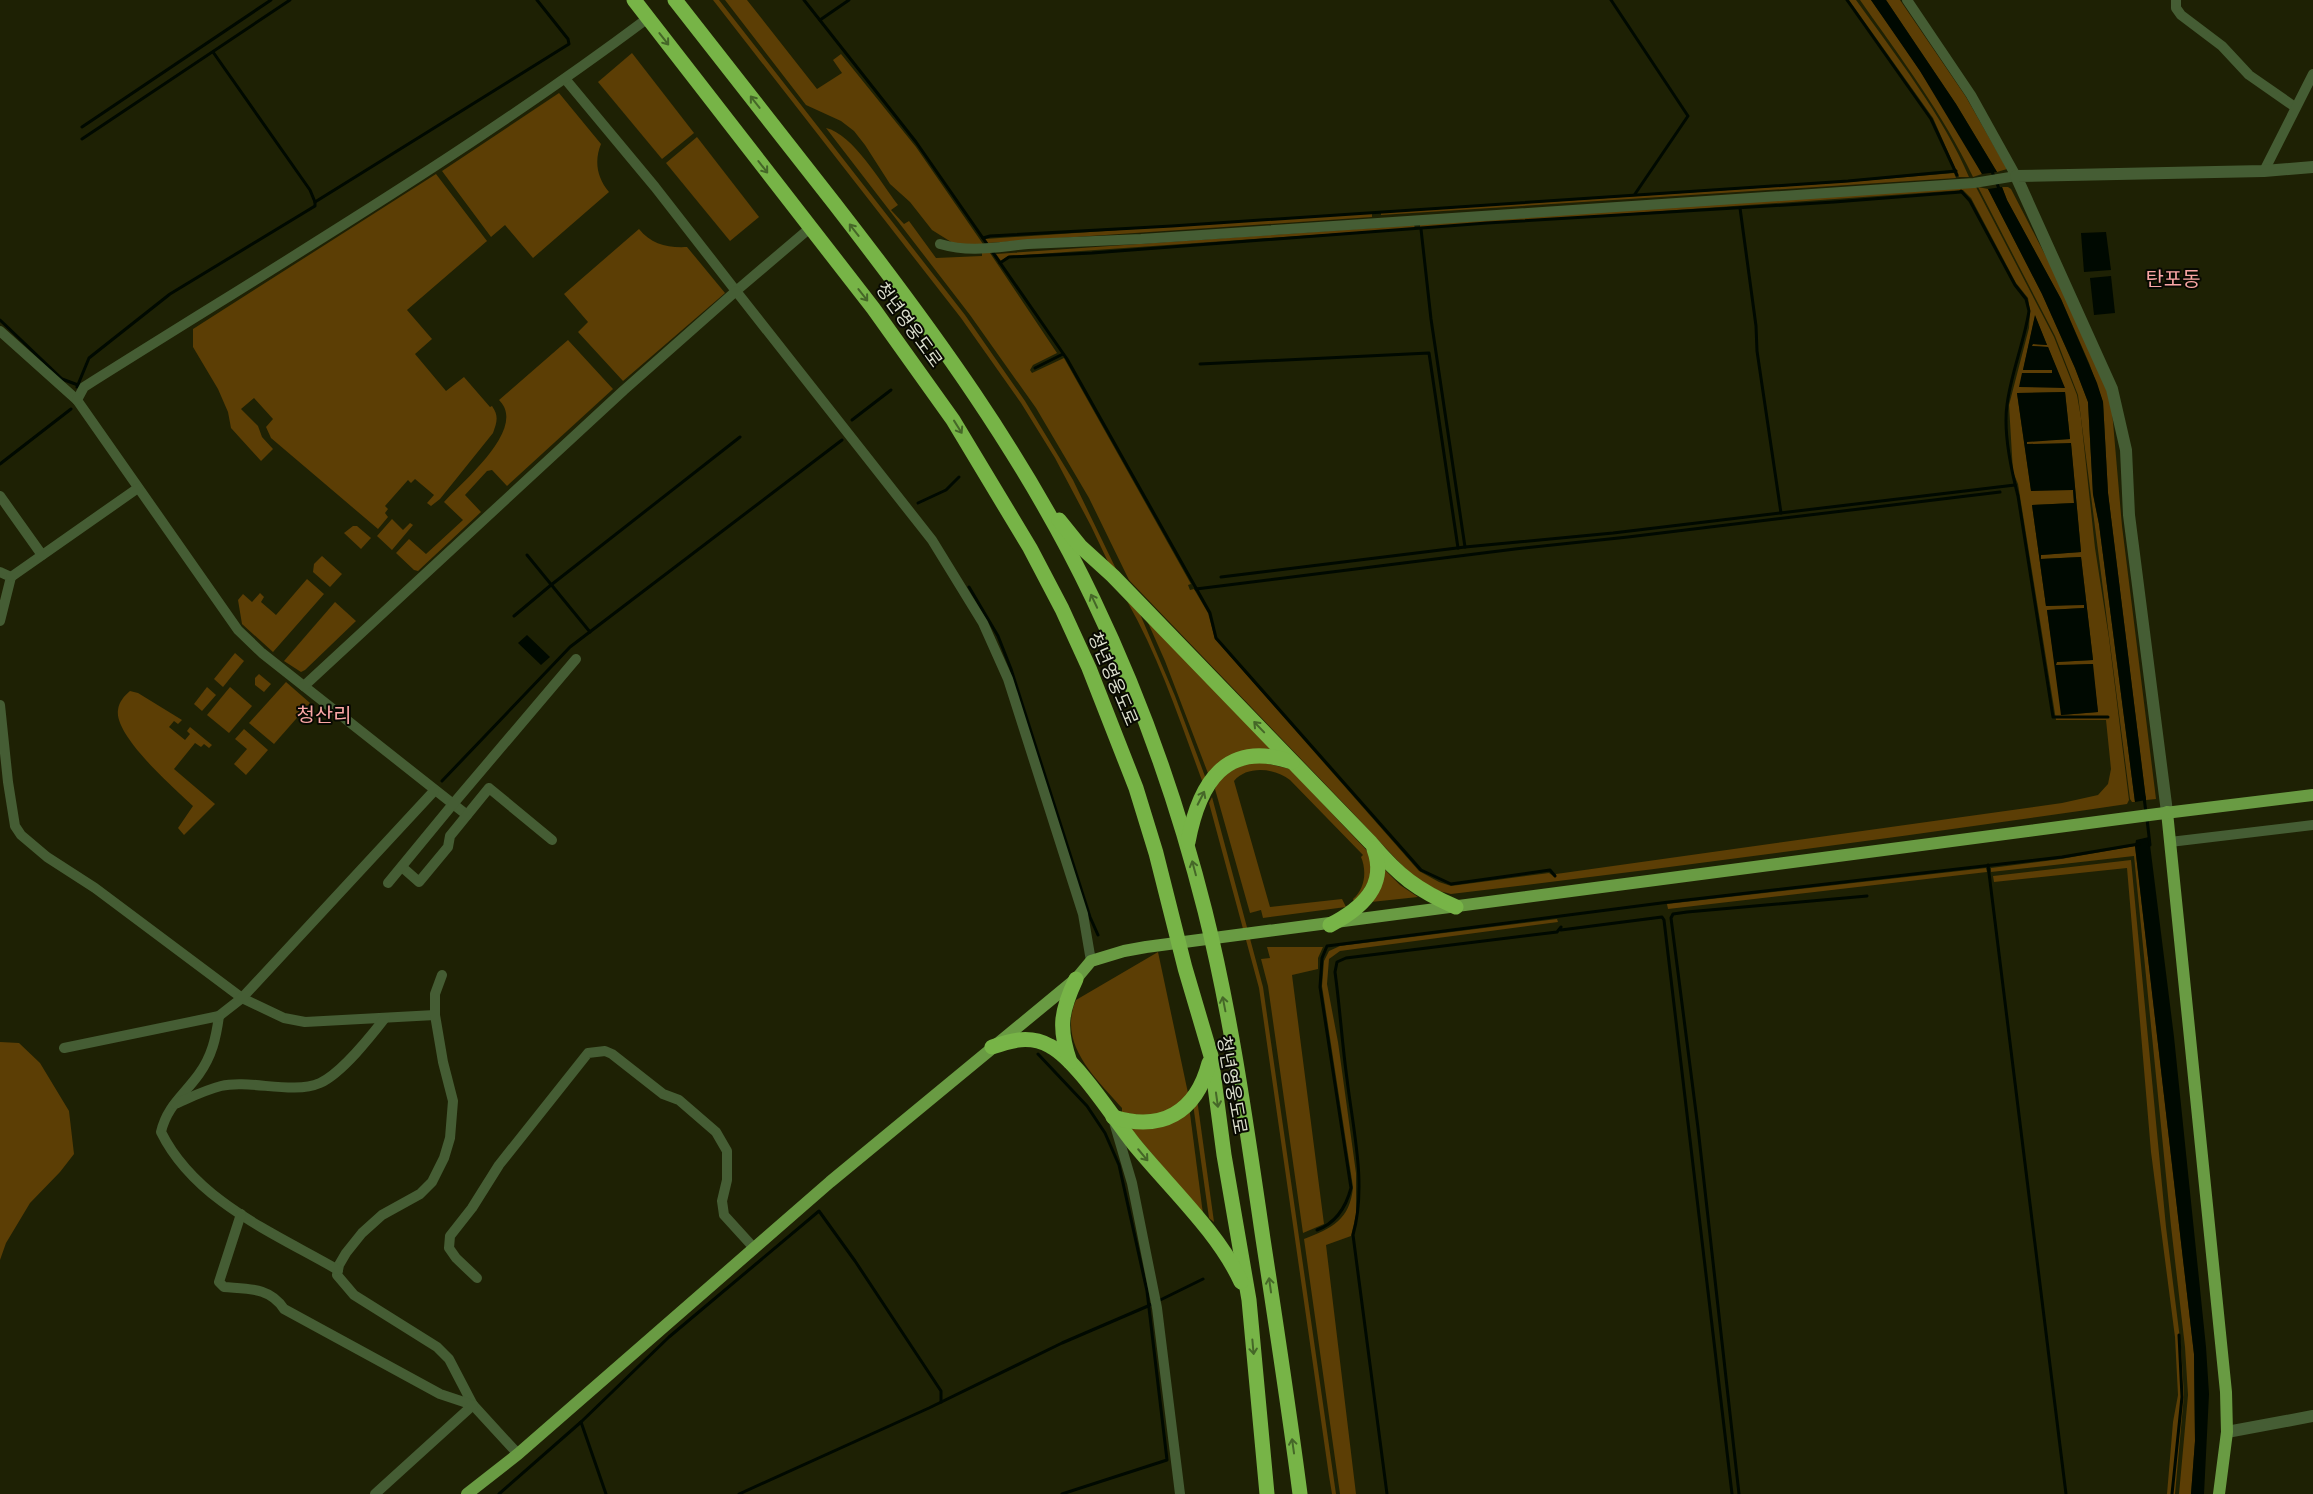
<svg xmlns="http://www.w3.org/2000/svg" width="2313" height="1494" font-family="'Libre Baskerville','Noto Sans KR',serif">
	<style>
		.green { fill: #5c3e05; fill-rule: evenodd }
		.water { fill: #000901 }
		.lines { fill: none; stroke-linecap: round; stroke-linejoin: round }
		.stream { stroke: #000901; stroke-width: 3 }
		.minor { stroke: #455d34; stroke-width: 10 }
		.tertiary { stroke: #455d34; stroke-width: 12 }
		.primary { stroke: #699b43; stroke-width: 12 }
		.motorway { stroke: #77b447; stroke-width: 15 }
		.oneway { stroke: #456728 }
		.labels { text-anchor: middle; stroke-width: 4; stroke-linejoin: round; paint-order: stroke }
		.street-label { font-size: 18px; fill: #dbdecd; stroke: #080902 }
		.quarter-label { font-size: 20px; fill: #faa6a5; stroke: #080902 }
	</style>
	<rect width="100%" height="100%" fill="#1e2104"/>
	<!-- green -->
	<g class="green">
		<polygon points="713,0 719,0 965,315 1025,401 1073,480 1117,571 1110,566 1091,526 1055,458 1021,403 961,318"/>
		<polygon points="725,0 747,0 817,89 842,73 833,60 841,54 916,147 983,244 956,245 932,230 910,202 890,184 865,145 854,131 841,121 806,105"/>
		<path d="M1849,0h7c38,53 88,117 113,177h-10l-26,-59z"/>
		<path d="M1860,0h11c40,56 79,113 111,174l-9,3c-30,-63 -73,-120 -113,-177z"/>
		<polygon points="1886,0 1900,0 1966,97 2007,169 1997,172 1956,104"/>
		<polygon points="632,53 694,133 662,159 598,82"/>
		<path d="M559,93l42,51c-7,17 -4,34 8,48l-76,66 -28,-33 -14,12 -49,-66z"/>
		<path d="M826,128c27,6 55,55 72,77l-7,5 13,14 5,-3 27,37 46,-2v-3h8l67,100 -24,12 -3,5 2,3 32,-15 127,226 -3,1 2,5 4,-1 14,24 7,26 204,232 20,11 12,4 98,-13 6,4 1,-3 506,-71 36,-8 10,-11 3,-15 -5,-49h-50l-38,-236 -5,-12 -4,-67 20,-77 1,-17 -2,-13 -12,-15 -45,-85 -8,-8 -543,38v-4l556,-37 78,150 23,58 4,23 14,130 14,90 20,162 -2,4c-225,33 -450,63 -676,90l-12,-3 -23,-12 -20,-20 -45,-48 -222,-231 -40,-82 -53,-90 -66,-93zM2035,316l12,29 -15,-1v2l16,1 16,41 -42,-15h30v-3h-29zM2065,392l5,47 -43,2v3h44l10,108 -40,3v4l40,-2 12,103 -37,2v4l36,-2 6,48 -36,3 -15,-105 38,-2 -1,-4 -38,2 -14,-101 42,-2 -1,-14 -42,1 -14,-97z"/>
		<polygon points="697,137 759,217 730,241 666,163"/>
		<polygon points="1954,173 1956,178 1381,215 1381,213 1848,182"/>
		<path d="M436,174l51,67 -80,69 25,29 -17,15 31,37 18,-14 26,30 2,-1c7,10 5,16 1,27l-53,66 -9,7 -4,-3 7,-8 -19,-16 -4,4 -3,-3 -23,26 3,3 -3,4 3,4 -10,12 -107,-91 -5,-11 7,-8 -19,-21 -13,11 17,17 4,11 11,12 -12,12 -30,-33 -3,-16 -10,-23 -25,-42v-18z"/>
		<polygon points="1978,187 1988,189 2042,294 2075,368 2088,402 2093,494 2099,524 2135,802 2132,802 2130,799 2078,395 2055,336"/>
		<polygon points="2002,187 2008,187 2011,189 2054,272 2111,399 2122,526 2156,799 2146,800 2108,493 2103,402 2089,363 2061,299 2007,200"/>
		<polygon points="1372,213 1372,217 988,243 985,239"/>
		<polygon points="1414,225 1415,228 1008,256 1001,261 996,254"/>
		<path d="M639,229c12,15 28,19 48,18l38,46 -102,88 -45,-49 10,-10 -24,-28z"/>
		<path d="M568,340l45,49 -106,97 -15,-16 -5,1 -22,24 16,17 -63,59 -4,-1 -18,-17 13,-14 17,15 37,-34 -19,-18c19,-21 84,-74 55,-102z"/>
		<polygon points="392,519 403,530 410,523 413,525 392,550 377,536"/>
		<polygon points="353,526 357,526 371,538 361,549 344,533"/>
		<polygon points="322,556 342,574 330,587 313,572 314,564"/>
		<polygon points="307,579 324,594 273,652 242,624 238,600 243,594 252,602 260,593 264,597 261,602 276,615"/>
		<path d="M1127,601l13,13 35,82 31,83 -2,7c-23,-62 -44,-127 -77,-185z"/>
		<polygon points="335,602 356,621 305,670 301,672 284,661"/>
		<path d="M1145,616l130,135c-29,-5 -43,10 -66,25l-44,-115z"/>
		<polygon points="235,653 244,661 223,687 214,679"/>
		<polygon points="259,674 271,684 264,692 255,685 255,678"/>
		<polygon points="286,682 310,703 274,744 249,723"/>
		<polygon points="207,687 216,695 202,711 194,704"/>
		<polygon points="230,687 252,706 229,733 207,715"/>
		<path d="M130,691l8,2 44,27 -4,4 -4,-3 -5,6 16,13 5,-6 -3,-3 3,-4 22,18 -3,3 -5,-4 -3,3 -6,-4 -21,26 41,35 -31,31 -6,-7 15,-22c-19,-18 -79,-70 -75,-96 1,-8 6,-14 12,-19z"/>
		<polygon points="244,729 268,750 246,775 234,764 247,749 235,739"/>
		<path d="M1257,761l33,8 83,88 -1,18 -17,29 -2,-5c12,-10 14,-28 8,-42l2,-2 -73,-75c-15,-12 -43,-15 -56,1l36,126 72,-8 4,8 -83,11 -2,-8 -11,3 -35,-124c6,-19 24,-22 42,-28z"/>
		<polygon points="1212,797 1263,987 1336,1494 1332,1494 1329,1476 1259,988 1209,803"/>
		<polygon points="2135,846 2194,1354 2195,1441 2191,1494 2179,1494 2188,1395 2185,1347 2171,1226 2134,856 1991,872 1991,868 2061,859"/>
		<polygon points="2131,860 2166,1227 2181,1347 2184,1395 2175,1494 2167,1494 2173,1422 2178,1395 2175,1337 2151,1152 2127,868 1994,882 1993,876"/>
		<polygon points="1986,868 1987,872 1668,909 1667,904"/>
		<polygon points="1384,869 1400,885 1418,897 1371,902"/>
		<path d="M1557,919l1,3 -218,29 -11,8 -2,25 11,58 18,131v42l-5,21 -25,9 30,249h-16l-36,-255c28,-11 46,-19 49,-52l-31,-201 2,-25 5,-10 11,-5z"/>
		<polygon points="1267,947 1323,947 1318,958 1318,969 1292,975 1324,1224 1303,1233 1268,986 1261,959 1270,958"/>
		<path d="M1158,952l30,141c-12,23 -45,25 -66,19v-4c-26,-30 -65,-64 -46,-108z"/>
		<polygon points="0,1042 19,1043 40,1063 69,1111 74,1154 60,1172 30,1203 6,1243 0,1260"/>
		<polygon points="1197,1099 1214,1222 1209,1218 1193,1104"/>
		<polygon points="1189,1106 1203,1214 1131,1129"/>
	</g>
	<!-- water -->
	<g class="water">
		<polygon points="1871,0 1886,0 1956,104 1997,172 1982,174 1920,71"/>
		<polygon points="2002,187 2007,200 2061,299 2097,383 2103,402 2108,493 2146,800 2135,802 2099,524 2093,494 2088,402 2075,368 2042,294 1988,189"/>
		<polygon points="2106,232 2111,270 2084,272 2081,233"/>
		<polygon points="2111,276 2115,313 2094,315 2090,278"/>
		<polygon points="2035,315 2047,345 2033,344 2032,346 2048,347 2065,388 2019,387 2022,373 2052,373 2052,370 2023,370"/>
		<polygon points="2065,392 2070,439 2027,442 2027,444 2071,443 2081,552 2041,555 2041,559 2081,557 2093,660 2057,662 2056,665 2093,664 2098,712 2061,715 2047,610 2084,608 2084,605 2046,606 2032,505 2074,503 2073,490 2031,491 2017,393"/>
		<polygon points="527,635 550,657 541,665 518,643"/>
		<polygon points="2149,837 2174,1037 2206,1347 2209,1394 2204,1494 2191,1494 2195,1441 2194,1354 2135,846 2136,840"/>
	</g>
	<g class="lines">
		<!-- stream -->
		<g class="stream">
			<polyline points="804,0 916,142 1067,359 1210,613 1216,638 1421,870 1451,884 1550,870 1555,876"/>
			<polyline points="1611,0 1688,116 1635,194"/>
			<polyline points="1847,0 1931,119 1957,175"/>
			<polyline points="820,20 849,0"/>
			<polyline points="82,127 271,0"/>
			<polyline points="82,139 290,0"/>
			<polyline points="1991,169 2000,191"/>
			<path d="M1961,191l9,10 45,84 11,14 3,12c-5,32 -18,62 -22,94 -4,28 4,64 11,91l35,221h55"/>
			<polyline points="315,202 569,44 568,39 537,0"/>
			<polyline points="1740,208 1756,326 1757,351 1781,513"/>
			<polyline points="1421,229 1431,319 1465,547"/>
			<polyline points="983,238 990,236 1172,226 1848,181 1956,171"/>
			<polyline points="1000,263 1009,257 1092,253 1487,223 1834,202 1961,192"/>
			<polyline points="0,320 62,379 78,385"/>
			<polyline points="1200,364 1429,353 1458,548"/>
			<polyline points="1035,368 1063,354"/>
			<polyline points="77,387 89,358 170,294 315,206 315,202 310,190 213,52"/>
			<polyline points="852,420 891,390"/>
			<polyline points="0,464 71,409"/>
			<polyline points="918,503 946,490 959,477"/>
			<polyline points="527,555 590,632"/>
			<polyline points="1221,577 1465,547 1613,533 2015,485"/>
			<polyline points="969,587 998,636 1011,669 1090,917 1098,935"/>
			<polyline points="1196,589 1515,549 1628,537 2000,492"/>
			<polyline points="514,616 551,585 740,437"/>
			<polyline points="442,781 570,647 842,440"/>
			<polyline points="2144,797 2146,813"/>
			<polyline points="2147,819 2150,845"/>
			<polyline points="1988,865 2066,1494"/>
			<polyline points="1561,930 1662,917 1664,920 1732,1494"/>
			<polyline points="1038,1054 1087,1106 1105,1133 1119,1165 1147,1291 1167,1460 1062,1494"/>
			<path d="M1317,1230c19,-7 29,-23 34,-42l-31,-201 2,-29 5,-12 342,-44 393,-45 77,-13"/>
			<polyline points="581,1422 606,1494"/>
			<polyline points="499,1494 581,1422 669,1337 819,1211 855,1261 941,1391 941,1402"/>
			<polyline points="739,1494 929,1408 1062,1343 1148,1306 1203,1279"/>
			<path d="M1387,1494l-34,-259c14,-50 0,-105 -6,-156 -5,-36 -7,-71 -12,-107l2,-10 9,-4 211,-26 4,-5"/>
			<polyline points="1739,1494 1698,1128 1671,918 1673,914 1687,912 1867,896"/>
			<polyline points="2172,1494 2182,1397 2179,1335"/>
		</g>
		<!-- minor -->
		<g class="minor">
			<polyline points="2176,0 2176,8 2181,15 2222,46 2249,75 2295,107"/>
			<polyline points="566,80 655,187 736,291 810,228"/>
			<polyline points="2264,171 2313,74"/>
			<path d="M940,244c31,9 56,3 88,0 38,-2 75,-3 113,-5l833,-56 42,-7 -45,-81 -64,-95"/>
			<polyline points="0,331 77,400 238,630 262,653 467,815"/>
			<path d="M77,400l7,-13c190,-120 384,-234 564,-369"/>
			<polyline points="0,496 42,555"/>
			<polyline points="0,572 11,577 0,621"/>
			<polyline points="11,577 138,488"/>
			<polyline points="304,686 624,390 736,291 932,540 983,623 1008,679 1083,914 1091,961"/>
			<polyline points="0,705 8,782 15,826 21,835 47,857 95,888 242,998 284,1018 305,1022 435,1015"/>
			<polyline points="2170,842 2313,825"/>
			<polyline points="402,867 419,882 448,847 450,836 489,788 552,840"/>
			<polyline points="388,883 453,804 576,659"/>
			<polyline points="442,975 435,994 435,1015 443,1062 453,1101 450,1138 444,1158 432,1182 420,1194 382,1215 362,1233 346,1253 339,1265 337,1275 354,1295 437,1347 449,1359 473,1405 518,1454"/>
			<path d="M219,1016c-3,22 -7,40 -20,58 -15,21 -32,32 -38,58 34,69 113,101 177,138"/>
			<polyline points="64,1048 219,1016 242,998 434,791"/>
			<path d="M175,1104c14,-6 30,-14 46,-18 28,-7 72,9 99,-3 22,-10 51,-47 65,-65"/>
			<polyline points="1114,1122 1132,1183 1157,1308 1180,1494"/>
			<path d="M241,1214l-22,68 5,5c24,2 46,0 60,22l156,85 33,11"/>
			<polyline points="477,1278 456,1258 449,1248 450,1236 472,1208 499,1165 588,1053 605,1051 612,1054 663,1094 679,1100 716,1132 727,1151 727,1180 722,1201 724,1215 754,1248"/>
			<polyline points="375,1494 473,1405"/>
		</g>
		<!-- tertiary -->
		<g class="tertiary">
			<polyline points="2167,812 2129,515 2126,450 2112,389 2016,176 2264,171 2313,167"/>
			<polyline points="2227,1432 2313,1416"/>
		</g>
		<!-- primary -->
		<g class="primary">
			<polyline points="2167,812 2226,1392 2227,1432 2219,1494"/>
			<polyline points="467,1494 518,1454 830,1182 1076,979 1091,961 1124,951 1146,947 2157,814 2313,795"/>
		</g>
		<!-- motorway -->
		<g class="motorway">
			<polyline points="634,0 873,308 953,420 1030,548 1062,609 1089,668 1136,788 1156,853 1185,968 1211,1056 1224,1155 1249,1300 1267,1494"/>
			<path d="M675,0c53,68 106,136 159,203 97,125 191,253 259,396 48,100 85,205 112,312 27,108 42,219 58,328 13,85 26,170 37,255"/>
			<path d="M1059,520l21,26 33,30 258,267c28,33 46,47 85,64"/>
			<path d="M1188,842c11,-58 37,-103 104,-80"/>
			<path d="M1330,925c31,-16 58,-39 44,-76"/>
			<path d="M992,1047c20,-7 38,-12 58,-1 27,14 64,73 84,98 35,43 85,89 107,138"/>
			<path d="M1070,1062c-12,-34 -9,-51 6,-83"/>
			<path d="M1113,1117c48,15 83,-4 96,-54"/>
		</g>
	</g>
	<!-- one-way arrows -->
	<defs><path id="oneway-shaft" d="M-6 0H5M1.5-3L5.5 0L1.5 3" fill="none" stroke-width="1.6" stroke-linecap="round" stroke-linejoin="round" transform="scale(1.25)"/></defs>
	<g class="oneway">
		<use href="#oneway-shaft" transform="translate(664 39) rotate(52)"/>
		<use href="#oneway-shaft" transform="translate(755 102) rotate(-128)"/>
		<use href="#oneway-shaft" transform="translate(763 167) rotate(52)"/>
		<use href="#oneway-shaft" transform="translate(854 230) rotate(-128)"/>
		<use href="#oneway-shaft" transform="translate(863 295) rotate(52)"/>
		<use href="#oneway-shaft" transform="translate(958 427) rotate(58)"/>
		<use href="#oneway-shaft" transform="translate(1094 601) rotate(-115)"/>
		<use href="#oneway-shaft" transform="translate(1259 727) rotate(-134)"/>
		<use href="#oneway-shaft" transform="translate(1201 798) rotate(-63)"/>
		<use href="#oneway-shaft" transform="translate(1194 868) rotate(-105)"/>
		<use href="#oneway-shaft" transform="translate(1224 1004) rotate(-101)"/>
		<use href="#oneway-shaft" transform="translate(1217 1100) rotate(82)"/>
		<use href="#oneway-shaft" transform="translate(1143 1155) rotate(50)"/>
		<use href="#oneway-shaft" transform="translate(1270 1285) rotate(-98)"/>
		<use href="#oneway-shaft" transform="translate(1253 1347) rotate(85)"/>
		<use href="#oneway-shaft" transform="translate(1293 1446) rotate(-98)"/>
	</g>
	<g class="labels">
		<!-- street labels -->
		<g class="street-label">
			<text transform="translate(909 325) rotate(54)" y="6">청년영웅도로</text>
			<text transform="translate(1113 679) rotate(67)" y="6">청년영웅도로</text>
			<text transform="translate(1232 1085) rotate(80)" y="6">청년영웅도로</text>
		</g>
		<!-- quarter labels -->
		<g class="quarter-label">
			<text x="2173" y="286">탄포동</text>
			<text x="324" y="722">청산리</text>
		</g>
	</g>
</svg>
